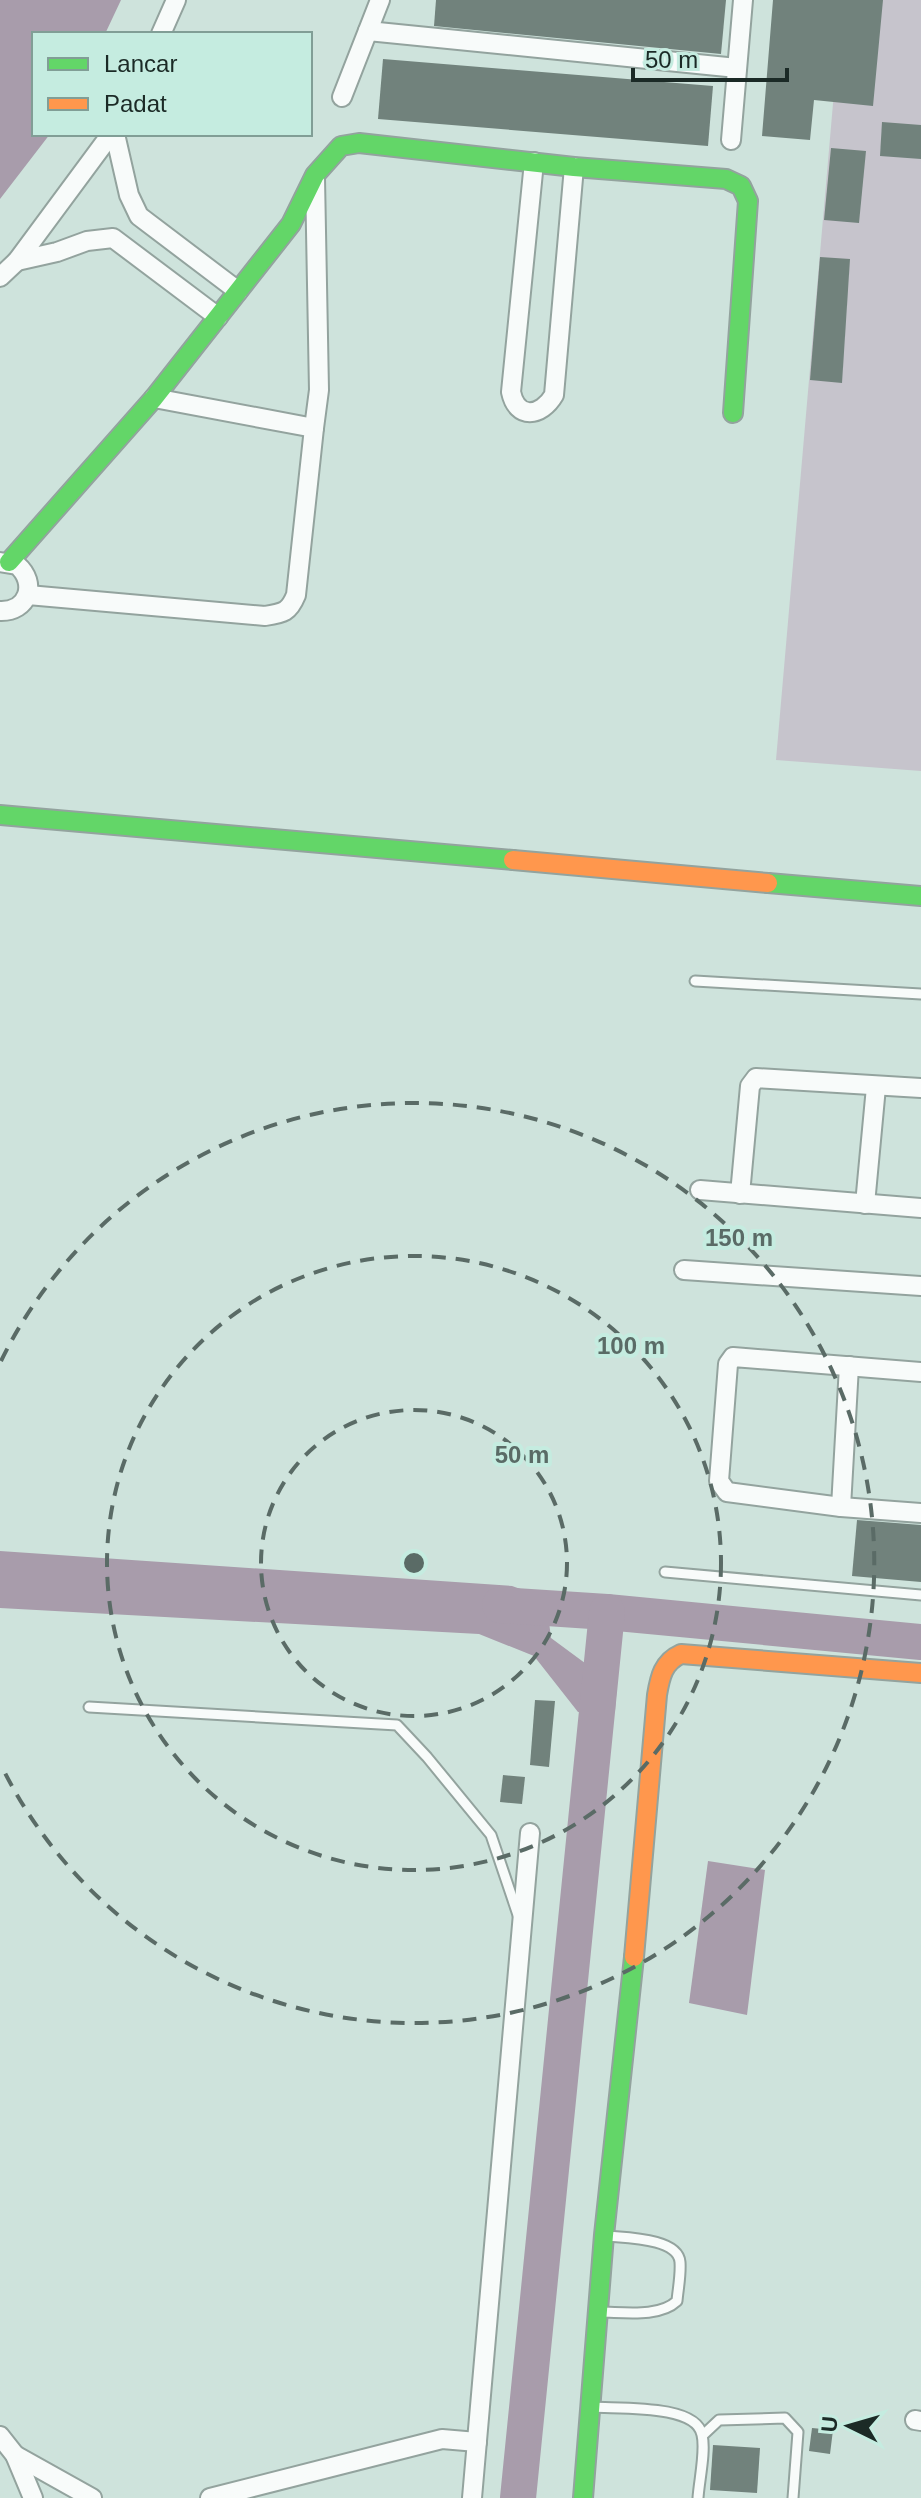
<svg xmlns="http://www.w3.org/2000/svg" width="921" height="2498" font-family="Arial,sans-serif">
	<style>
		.green { fill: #c6c4cc }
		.water { fill: #a89cab }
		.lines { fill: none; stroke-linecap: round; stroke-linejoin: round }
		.river { stroke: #a89cab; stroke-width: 36 }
		.building { fill: #71827c }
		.lane-casing { stroke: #93a39e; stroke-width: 13 }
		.street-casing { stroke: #93a39e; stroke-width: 22 }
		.fast-casing { stroke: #93a39e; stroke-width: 22 }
		.slow-casing { stroke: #93a39e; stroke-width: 22 }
		.lane { stroke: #f8fbfa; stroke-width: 9 }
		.street { stroke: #f8fbfa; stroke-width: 18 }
		.fast { stroke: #63d668; stroke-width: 18 }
		.slow { stroke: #ff974d; stroke-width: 18 }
		.ring { fill: none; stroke: #5a6b66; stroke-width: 4; stroke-dasharray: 14 10 }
		.centre { fill: #5a6b66; stroke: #c5ece0; stroke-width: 4 }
		.ring-label { font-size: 24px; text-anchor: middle; font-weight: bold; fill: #5a6b66; stroke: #c5ece0; stroke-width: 8; stroke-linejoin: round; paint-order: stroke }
	</style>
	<rect width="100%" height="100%" fill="#cee3dc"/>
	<!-- green -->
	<polygon class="green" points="842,0 921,0 921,771 776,760"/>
	<!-- water -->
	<g class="water">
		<polygon points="0,0 121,0 105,34 34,34 34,134 50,134 0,199"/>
		<polygon points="0,1551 512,1586 546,1598 551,1638 593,1669 618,1671 615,1711 578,1712 534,1656 479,1634 0,1608"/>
		<polygon points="708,1861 765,1870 747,2015 689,2003"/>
	</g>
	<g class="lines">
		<!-- river -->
		<g class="river">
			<polyline points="500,1605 607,1612 921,1642"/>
			<polyline points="518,2498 607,1612"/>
		</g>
	</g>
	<!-- building -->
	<g class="building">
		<polygon points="436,0 726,0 721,54 434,26"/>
		<polygon points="773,0 883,0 873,106 814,100 810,140 762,136"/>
		<polygon points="383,59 713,86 708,146 378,119"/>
		<polygon points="882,122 921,125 921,159 880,156"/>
		<polygon points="831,148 866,151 859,223 824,220"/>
		<polygon points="820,257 850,259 842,383 810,380"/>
		<polygon points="857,1520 921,1525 921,1582 852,1576"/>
		<polygon points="535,1700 555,1701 549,1767 530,1765"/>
		<polygon points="503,1775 525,1777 522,1804 500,1802"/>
		<polygon points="812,2428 833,2430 830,2454 809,2451"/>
		<polygon points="713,2445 760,2448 757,2493 710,2490"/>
	</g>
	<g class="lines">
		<defs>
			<g id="lane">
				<polyline points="695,981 921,994"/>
				<polyline points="665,1572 921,1595"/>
				<polyline points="89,1707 397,1725 427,1757 491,1835 518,1915"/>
				<path d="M599,2312c24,0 60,6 78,-11 1,-12 4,-26 3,-39 -2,-24 -54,-24 -73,-26"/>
				<path d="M593,2407c26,2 104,-3 109,28 4,16 -3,46 -4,63"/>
				<polyline points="703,2435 719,2420 785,2418 798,2432 793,2498"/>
			</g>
			<g id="street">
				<polyline points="368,31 737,68"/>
				<polyline points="161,34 176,0"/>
				<polyline points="342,97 380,0"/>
				<polyline points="115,134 129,195 139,216 238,291"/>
				<polyline points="731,140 743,0"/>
				<path d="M534,162l-23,230c6,28 30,25 43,3l20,-228"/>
				<polyline points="17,261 57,252 87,241 113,238 218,317"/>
				<polyline points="0,277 17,261 111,134"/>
				<polyline points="154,398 314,428 319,390 315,178"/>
				<path d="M0,562l17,3c21,18 11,47 -17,46"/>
				<path d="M28,595l237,21c19,-3 24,-4 31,-21l18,-167"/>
				<polyline points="700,1190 921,1208"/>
				<polyline points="740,1194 750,1086 756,1078 921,1088"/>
				<polyline points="865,1204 876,1087"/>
				<polyline points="684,1270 921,1286"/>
				<polyline points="921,1372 733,1357 728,1364 719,1481 727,1492 841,1507 921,1513"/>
				<polyline points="841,1507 849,1366"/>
				<polyline points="915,2420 921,2421"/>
				<polyline points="0,2436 15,2455 33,2498"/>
				<polyline points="15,2455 92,2498"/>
				<polyline points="210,2498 442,2439 477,2442"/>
				<polyline points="472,2498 530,1833"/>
			</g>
			<g id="fast">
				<polyline points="9,562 154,398 291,224 315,175 341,146 359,143 574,167 726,179 741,186 748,201 733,413"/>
				<polyline points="0,815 513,860"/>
				<polyline points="768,883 921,896"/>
				<polyline points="583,2498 604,2235 634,1957"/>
			</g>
			<g id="slow">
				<polyline points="513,860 768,883"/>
				<path d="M634,1957l23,-262c3,-18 6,-33 24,-41l240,19"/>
			</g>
		</defs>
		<!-- lane casing -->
		<use href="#lane" class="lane-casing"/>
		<!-- street casing -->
		<use href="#street" class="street-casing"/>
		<!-- fast casing -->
		<use href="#fast" class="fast-casing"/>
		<!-- slow casing -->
		<use href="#slow" class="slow-casing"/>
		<!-- lane -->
		<use href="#lane" class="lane"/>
		<!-- street -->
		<use href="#street" class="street"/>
		<!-- fast -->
		<use href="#fast" class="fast"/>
		<!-- slow -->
		<use href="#slow" class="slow"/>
	</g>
	<!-- distance rings -->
	<g class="ring">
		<circle cx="414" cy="1563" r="153"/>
		<circle cx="414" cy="1563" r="307"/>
		<path d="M1 1361A460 460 0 1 1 1 1765"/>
	</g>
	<circle cx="414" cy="1563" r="12" class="centre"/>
	<g class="ring-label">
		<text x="739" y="1246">150 m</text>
		<text x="631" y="1354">100 m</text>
		<text x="522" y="1463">50 m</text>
	</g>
	<!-- legend -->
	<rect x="32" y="32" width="280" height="104" fill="#c5ece0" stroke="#819e96" stroke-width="2"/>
	<rect x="48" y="58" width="40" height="12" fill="#63d668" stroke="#819e96" stroke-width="2"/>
	<text x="104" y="72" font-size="24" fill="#1b2a26">Lancar</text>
	<rect x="48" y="98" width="40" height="12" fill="#ff974d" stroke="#819e96" stroke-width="2"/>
	<text x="104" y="112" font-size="24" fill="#1b2a26">Padat</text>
	<!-- north arrow -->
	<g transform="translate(849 2426) rotate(275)" stroke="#c5ece0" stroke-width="6" paint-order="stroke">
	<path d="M0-6L14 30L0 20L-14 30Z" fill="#1b2a26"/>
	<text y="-12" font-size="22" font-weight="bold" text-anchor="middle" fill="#1b2a26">U</text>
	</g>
	<!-- scale -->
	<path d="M633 68v12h154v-12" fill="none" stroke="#1b2a26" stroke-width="4"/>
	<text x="645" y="68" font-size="24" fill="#1b2a26" stroke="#c5ece0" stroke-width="6" paint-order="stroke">50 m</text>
</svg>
